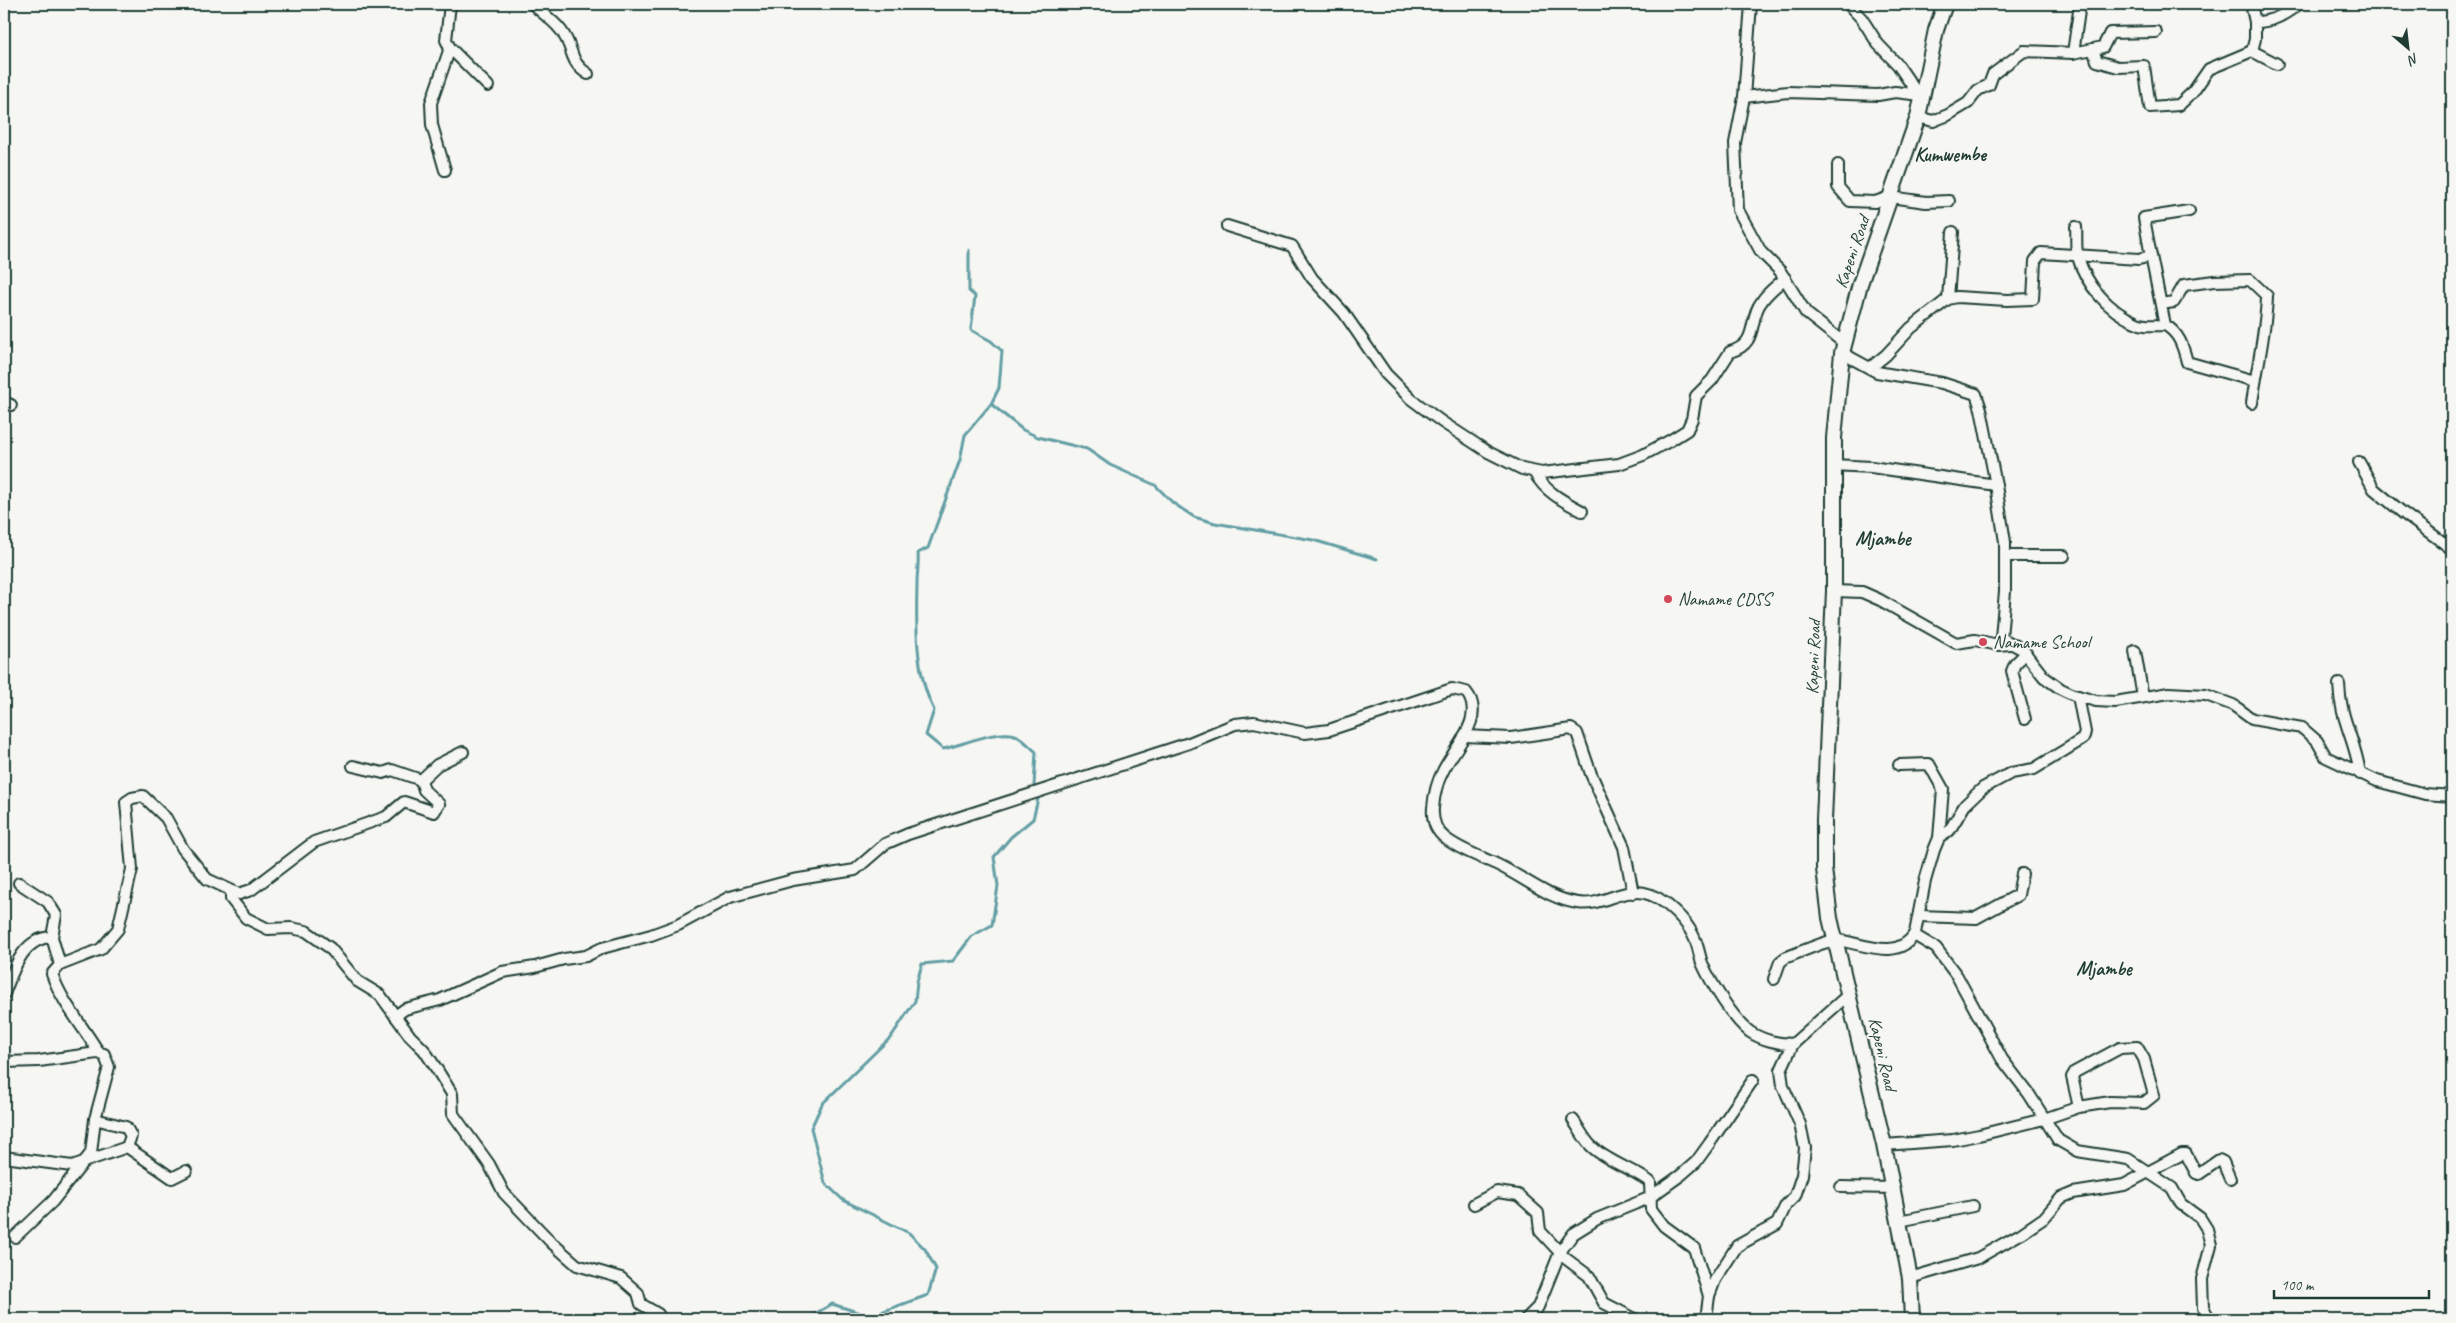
<svg xmlns="http://www.w3.org/2000/svg" width="2456" height="1323" font-family="Caveat,sans-serif">
	<style>
		.lines { fill: none; stroke-linecap: round; stroke-linejoin: round }
		.stream { stroke: #629ea4; stroke-width: 3 }
		.street-casing { stroke: #1f3d34; stroke-width: 14 }
		.secondary-casing { stroke: #1f3d34; stroke-width: 18 }
		.street { stroke: #f6f6f2; stroke-width: 10 }
		.secondary { stroke: #f6f6f2; stroke-width: 14 }
		.poi-dot { fill: #d1495b; stroke: #f6f6f2; stroke-width: 2 }
		.labels { text-anchor: middle; stroke-width: 4; stroke-linejoin: round; paint-order: stroke }
		.street-label { font-size: 18px; fill: #1f3d34; stroke: #f6f6f2 }
		.poi-label { font-size: 18px; fill: #1f3d34; stroke: #f6f6f2; text-anchor: start }
		.quarter-label { font-size: 20px; font-weight: bold; fill: #1f3d34; stroke: #f6f6f2 }
	</style>
	<rect width="100%" height="100%" fill="#f6f6f2"/>
	<filter id="ink" filterUnits="userSpaceOnUse"><feTurbulence type="fractalNoise" baseFrequency=".02" numOctaves="2"/><feDisplacementMap in="SourceGraphic" scale="10" xChannelSelector="R" yChannelSelector="G"/><feConvolveMatrix kernelMatrix="1 2 1 2 8 2 1 2 1" color-interpolation-filters="sRGB"/></filter>
	<g filter="url(#ink)">
		<g class="lines">
			<!-- stream -->
			<g class="stream">
				<polyline points="969,250 969,291 975,296 971,330 991,341 1002,351 999,388 991,404 1023,430 1038,437 1087,449 1110,465 1155,485 1173,503 1194,517 1215,523 1313,540 1377,559"/>
				<path d="M806,1319l26,-15 38,12 58,-21 8,-26 -11,-20 -16,-16 -66,-33 -18,-17 -14,-55 11,-24 69,-67 24,-36 2,-19 5,-18 31,-3 19,-25 20,-11 6,-39 -4,-29 17,-20 22,-18 5,-20 -4,-13 2,-34c-6,-5 -14,-14 -21,-17 -18,-6 -53,10 -72,14l-17,-14 8,-25c-19,-37 -18,-85 -17,-126 0,-11 2,-20 1,-31l10,-5 32,-88 5,-25 26,-31"/>
			</g>
			<defs>
				<g id="street">
					<polyline points="450,4 446,40 450,48 488,86"/>
					<path d="M533,4c10,11 24,18 31,31 10,16 6,28 24,39"/>
					<polyline points="1751,4 1744,97 1735,143 1738,210 1761,252 1780,271 1806,313 1844,343"/>
					<polyline points="1848,4 1862,19 1878,44 1898,65 1917,93"/>
					<polyline points="2251,4 2255,22"/>
					<polyline points="2093,49 2097,61 2118,67 2144,66 2150,107 2179,105 2193,92 2209,69 2252,51 2277,64"/>
					<path d="M2252,51l3,-12v-17c19,0 30,-8 44,-18"/>
					<polyline points="2073,53 2080,4 2081,4"/>
					<polyline points="1744,97 1788,92 1878,95 1895,92 1921,95"/>
					<polyline points="1918,117 1933,121 1948,115 1968,103 1978,90 1989,85 1993,74 2024,51 2073,53 2103,47 2110,33 2156,32"/>
					<polyline points="1838,165 1838,187 1850,201 1875,202 1890,197 1926,202 1949,201"/>
					<polyline points="445,170 432,125 431,103 450,48"/>
					<path d="M1227,226l65,20 20,32 32,35 42,61 25,25 31,23 46,30 34,17 20,4 77,-9 24,-9 28,-15 16,-10 5,-11 4,-23 16,-16 18,-28c30,-9 17,-32 32,-51 6,-9 16,-16 23,-23"/>
					<path d="M2076,227c1,9 -1,21 2,30 8,28 31,54 57,65 9,5 20,3 30,3"/>
					<path d="M2151,256l14,69c14,8 18,21 22,37l68,19"/>
					<polyline points="1948,299 1953,232"/>
					<path d="M2161,304l13,-2 10,-17 30,-4 36,-1 17,16c-1,36 -10,71 -15,107"/>
					<polyline points="1842,353 1877,372 1942,383 1976,394 1981,409 1996,485 2005,542 2005,591 2001,638 2022,649 2044,677 2061,689 2074,695 2096,701 2115,702 2169,693 2206,695 2233,705 2252,719 2302,728 2317,741 2326,757 2377,781 2425,794 2452,796"/>
					<polyline points="1870,368 1886,355 1911,328 1948,299 1957,297 2007,300 2033,299 2035,261 2041,253 2139,259 2151,256 2144,218 2189,211"/>
					<polyline points="4,402 11,405"/>
					<polyline points="2359,462 2374,489 2403,513 2452,549"/>
					<polyline points="1833,465 1871,467 1996,485"/>
					<path d="M1534,472c11,20 29,29 48,39"/>
					<polyline points="2006,556 2064,556"/>
					<polyline points="1834,591 1862,592 1880,600 1956,643 1975,640 1998,645 2010,644"/>
					<polyline points="2135,651 2143,697"/>
					<path d="M2339,684c1,36 17,57 21,90"/>
					<polyline points="2025,719 2012,671 2015,664 2026,653"/>
					<polyline points="1464,736 1511,738 1571,729 1577,733 1591,774 1624,847 1633,893"/>
					<polyline points="1899,765 1929,764 1943,789 1939,838"/>
					<polyline points="353,766 383,773 392,770 421,780 437,765 463,752"/>
					<polyline points="19,883 48,902 56,915 52,937 60,965 101,949 118,929 132,869 126,802 132,798 143,796 166,818 183,849 207,879 239,894 251,890 314,842 386,817 404,802 434,812 439,804 424,790 421,780"/>
					<polyline points="231,892 231,899 246,918 268,929 291,928 306,931 330,948 357,981 380,995 410,1036 424,1050 436,1068 452,1094 453,1114 489,1164 504,1193 552,1243 577,1265 621,1278 638,1293 641,1304 658,1314 661,1319"/>
					<polyline points="1919,916 1976,918 2018,895 2022,874"/>
					<polyline points="1914,935 1936,948 1957,976 2002,1059 2029,1094 2058,1140 2077,1151 2128,1159 2172,1188 2181,1204 2200,1218 2207,1229 2211,1245 2202,1279 2203,1308 2210,1319"/>
					<path d="M60,965l-8,9c10,29 31,52 47,79"/>
					<path d="M1774,979l6,-17 5,-4c10,-4 43,-18 51,-18 24,2 62,23 79,-7l10,-52 9,-31 5,-12 10,-7 16,-26 18,-17 28,-15 23,-4 49,-30 2,-7 -7,-36"/>
					<path d="M4,994c9,-23 18,-56 48,-57"/>
					<path d="M395,1016l10,-7 35,-9 62,-28 33,-5 29,-8 22,-3 16,-8 49,-13 27,-10 52,-28 63,-17 62,-10 30,-26 23,-10 281,-91 46,-19 19,-2 51,11 24,-3 123,-41 14,3c21,25 -12,56 -23,79 -6,11 -9,24 -10,37 -1,12 2,22 12,30 15,12 34,18 51,26 26,12 52,35 82,39 29,5 52,-27 87,0 14,11 27,25 32,42 2,6 3,12 5,18 9,20 31,56 48,69 12,8 29,12 43,12l56,-50"/>
					<polyline points="4,1062 39,1061 97,1053 104,1054 109,1067 95,1119 91,1153 53,1201 15,1237"/>
					<polyline points="95,1119 126,1127 131,1136 127,1147"/>
					<path d="M1573,1120c6,8 11,19 18,26 15,15 42,23 59,36l1,27 13,17 30,22 15,48 -3,23"/>
					<polyline points="1884,1145 1953,1140 1979,1135 2044,1119 2079,1107 2110,1102 2144,1103 2154,1095 2144,1059 2137,1047 2120,1048 2075,1072 2072,1077 2079,1107"/>
					<polyline points="4,1157 72,1166 127,1147 172,1178 186,1171"/>
					<polyline points="1841,1187 1893,1188"/>
					<polyline points="1474,1204 1497,1192 1518,1195 1538,1213 1540,1231 1565,1258 1589,1276 1604,1303 1635,1319"/>
					<polyline points="1899,1221 1973,1206"/>
					<polyline points="1910,1278 1978,1258 2022,1233 2044,1218 2061,1198 2073,1193 2124,1185 2182,1154 2186,1154 2196,1173 2199,1174 2219,1160 2223,1162 2230,1179"/>
					<polyline points="1709,1296 1715,1280 1737,1246 1777,1224 1786,1205 1795,1196 1802,1175 1805,1148 1800,1124 1783,1086 1781,1070 1793,1044"/>
					<polyline points="1526,1319 1538,1307 1560,1252 1573,1234 1597,1219 1649,1198 1681,1175 1696,1162 1709,1144 1753,1080"/>
				</g>
				<polyline id="secondary" points="1912,1319 1910,1278 1884,1145 1830,918 1824,869 1824,820 1834,591 1834,438 1842,353 1860,284 1918,117 1936,30 1945,4"/>
			</defs>
			<!-- street casing -->
			<use href="#street" class="street-casing"/>
			<!-- secondary casing -->
			<use href="#secondary" class="secondary-casing"/>
			<!-- street -->
			<use href="#street" class="street"/>
			<!-- secondary -->
			<use href="#secondary" class="secondary"/>
		</g>
	</g>
	<!-- markers -->
	<g class="poi-dot">
		<circle cx="1668" cy="599" r="5"/>
		<circle cx="1983" cy="642" r="5"/>
	</g>
	<g class="labels">
		<!-- street labels -->
		<g class="street-label">
			<text transform="translate(1852 252) rotate(-71)" y="6">Kapeni Road</text>
			<text transform="translate(1813 657) rotate(-88)" y="6">Kapeni Road</text>
			<text transform="translate(1883 1054) rotate(77)" y="6">Kapeni Road</text>
		</g>
		<!-- poi labels -->
		<g class="poi-label">
			<text x="1678" y="605">Namame CDSS</text>
			<text x="1993" y="648">Namame School</text>
		</g>
		<!-- quarter labels -->
		<g class="quarter-label">
			<text x="1950" y="161">Kumwembe</text>
			<text x="1883" y="545">Mjambe</text>
			<text x="2104" y="975">Mjambe</text>
		</g>
	</g>
	<!-- margin -->
	<rect width="2456" height="1323" fill="none" stroke="#f6f6f2" stroke-width="20"/>
	<rect x="10" y="10" width="2436" height="1303" fill="none" stroke="#1f3d34" stroke-width="2" filter="url(#ink)"/>
	<!-- north arrow -->
	<g transform="translate(2408 48) rotate(152)" stroke="#f6f6f2" stroke-width="4" paint-order="stroke">
	<path d="M0-4L9 19L0 12L-9 19Z" fill="#1f3d34"/>
	<text y="-8" font-size="14" font-weight="bold" text-anchor="middle" fill="#1f3d34">N</text>
	</g>
	<!-- scale -->
	<path d="M2274 1290v8h155v-8" fill="none" stroke="#1f3d34" stroke-width="2.5"/>
	<text x="2281" y="1290" font-size="15" fill="#1f3d34" stroke="#f6f6f2" stroke-width="4" paint-order="stroke">100 m</text>
</svg>
